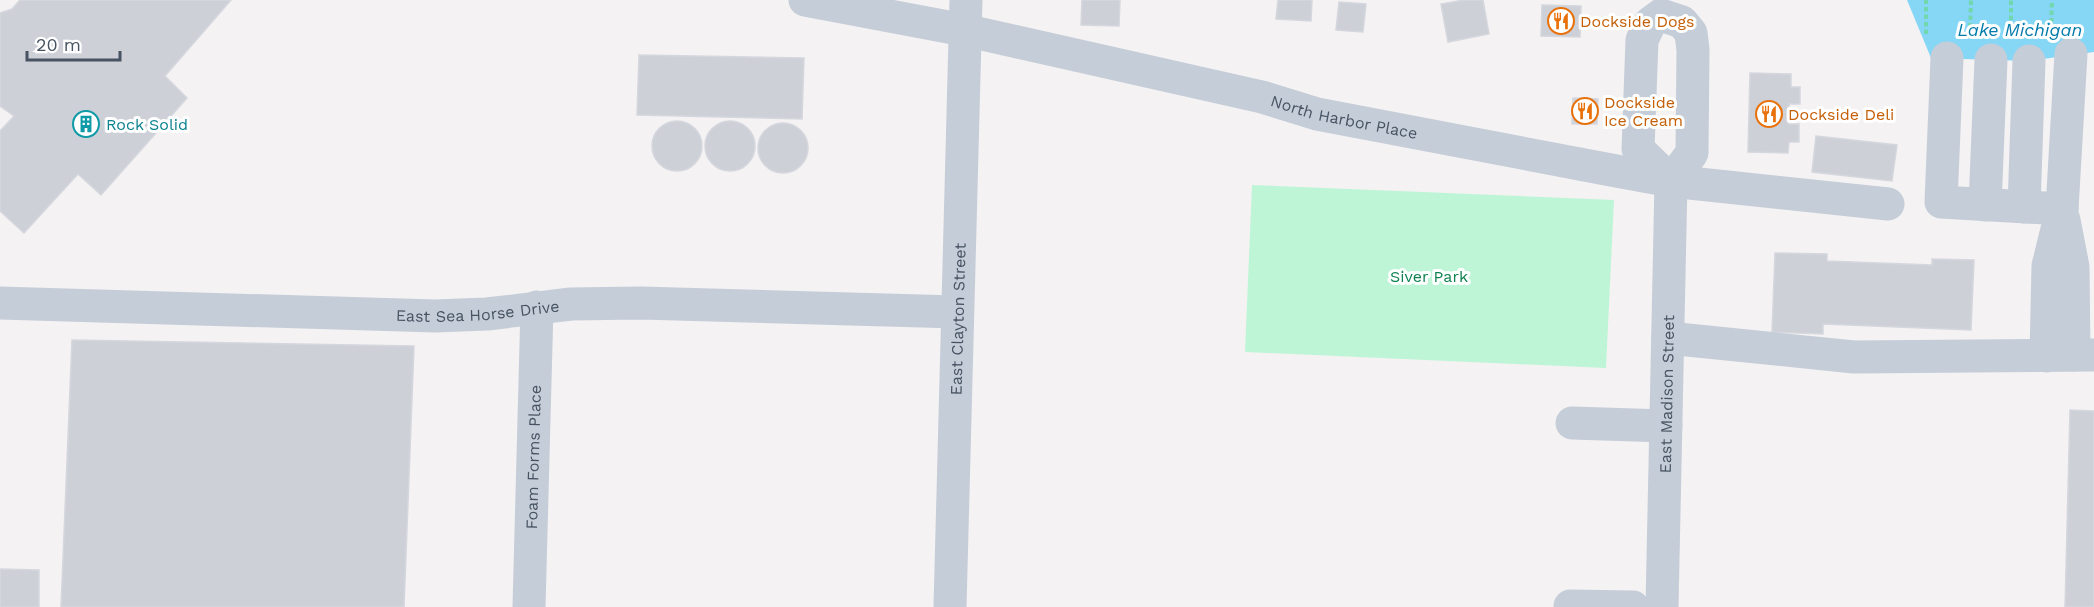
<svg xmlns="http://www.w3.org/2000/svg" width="2094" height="607" font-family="'Work Sans',sans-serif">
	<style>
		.green { fill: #bef5d7 }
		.water { fill: #86d6f6 }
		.building { fill: #ced0d8; stroke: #d5d7de; stroke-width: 1.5 }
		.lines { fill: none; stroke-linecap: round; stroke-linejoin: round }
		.path { stroke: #71d7ad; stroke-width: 4; stroke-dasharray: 4.5 3; stroke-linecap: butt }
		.minor { stroke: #c5cdd8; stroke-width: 33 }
		.labels { text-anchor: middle; stroke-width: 6; stroke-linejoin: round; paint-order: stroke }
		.food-label { font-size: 16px; fill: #c56008; stroke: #fff; text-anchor: start }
		.street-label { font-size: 16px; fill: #475362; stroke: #fff }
		.culture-label { font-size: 16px; fill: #0d838f; stroke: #fff; text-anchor: start }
		.park-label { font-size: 16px; fill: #0e8251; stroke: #fff }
		.water-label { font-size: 18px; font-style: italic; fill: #027aab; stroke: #fff }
	</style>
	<rect width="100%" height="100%" fill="#f4f2f2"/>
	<!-- green -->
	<polygon class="green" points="1252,185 1614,200 1606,368 1245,352"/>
	<!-- water -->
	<polygon class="water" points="1907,0 2094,0 2094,52 2029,61 1931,58"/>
	<!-- building -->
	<g class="building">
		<polygon points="20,0 231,0 165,76 187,98 101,195 78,174 24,233 0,211 0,131 14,116 0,106 0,13 12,9"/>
		<polygon points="1082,0 1120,0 1119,26 1081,25"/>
		<polygon points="1278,0 1312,0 1311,21 1276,19"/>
		<polygon points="1464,0 1483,0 1489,34 1448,42 1441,4"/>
		<polygon points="1339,2 1366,4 1363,32 1336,30"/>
		<polygon points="1542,5 1581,6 1580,37 1541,36"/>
		<polygon points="639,55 804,58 802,119 637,115"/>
		<polygon points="1750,73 1791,74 1791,87 1800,87 1800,104 1789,104 1789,124 1799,124 1799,142 1789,142 1788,153 1748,152"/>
		<polygon points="1573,98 1598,99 1597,124 1572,124"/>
		<circle cx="730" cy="146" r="25"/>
		<circle cx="677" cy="146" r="25"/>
		<circle cx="783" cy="148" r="25"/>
		<polygon points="1816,136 1897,145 1892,181 1812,172"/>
		<polygon points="1775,253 1827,254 1827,261 1932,265 1932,259 1974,260 1971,330 1823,324 1823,334 1772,332"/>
		<polygon points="72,340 414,346 404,607 61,607"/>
		<polygon points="2070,410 2094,411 2094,607 2065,607"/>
		<polygon points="0,569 39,570 39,607 0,607"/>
	</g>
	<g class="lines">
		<!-- path -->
		<g class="path">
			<polyline points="2051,30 2052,0"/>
			<polyline points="1926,34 1926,0"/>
			<polyline points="1970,35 1971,0"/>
			<polyline points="2011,35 2011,0"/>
		</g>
		<!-- minor -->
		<g class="minor">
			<path id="s1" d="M805,0l159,30 298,67 55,17 294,56 60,11 217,23"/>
			<polyline points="1947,58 1941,202 2062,209"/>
			<polyline points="1985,205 1991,60"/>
			<polyline points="2024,207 2029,61"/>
			<polyline points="2064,220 2073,267 2074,355"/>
			<path id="s2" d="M0,303l435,13 52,-2 84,-10 70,-1 316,9"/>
			<polyline points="1668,338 1854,357 2094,355"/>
			<polyline points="2046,356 2048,266 2062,209 2071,54"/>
			<polyline points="1572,423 1666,426"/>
			<polyline points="1570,606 1633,607"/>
			<path id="s3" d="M529,607l8,-300"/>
			<path id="s4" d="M950,607l16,-607"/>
			<path id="s5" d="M1662,607l9,-426 21,-28 1,-103 -2,-17 -9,-11 -21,-7 -11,8 -8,17 -4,109 33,32"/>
		</g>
	</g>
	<!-- icons -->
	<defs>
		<symbol id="restaurant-ring" viewBox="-11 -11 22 22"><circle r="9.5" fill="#fff" stroke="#e8710a" stroke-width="1.5"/><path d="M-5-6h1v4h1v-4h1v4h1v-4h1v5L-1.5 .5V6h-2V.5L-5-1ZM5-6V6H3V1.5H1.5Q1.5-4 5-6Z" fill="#e8710a"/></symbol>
		<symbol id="building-ring" viewBox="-11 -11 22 22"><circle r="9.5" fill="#fff" stroke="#0f9aa8" stroke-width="1.5"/><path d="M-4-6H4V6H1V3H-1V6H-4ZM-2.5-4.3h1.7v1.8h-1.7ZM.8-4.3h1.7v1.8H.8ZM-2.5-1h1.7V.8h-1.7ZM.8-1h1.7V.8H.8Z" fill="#0f9aa8"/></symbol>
	</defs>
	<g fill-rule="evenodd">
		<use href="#restaurant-ring" x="1546" y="6" width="30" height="30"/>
		<use href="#restaurant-ring" x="1570" y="96" width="30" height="30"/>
		<use href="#restaurant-ring" x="1754" y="99" width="30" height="30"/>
		<use href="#building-ring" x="71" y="109" width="30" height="30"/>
	</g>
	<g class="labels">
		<!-- food labels -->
		<g class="food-label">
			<text x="1580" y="27">Dockside Dogs</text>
			<text x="1604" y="108">Dockside<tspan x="1604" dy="18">Ice Cream</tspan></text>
			<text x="1788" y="120">Dockside Deli</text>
		</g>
		<!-- street labels -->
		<g class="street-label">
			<text dy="6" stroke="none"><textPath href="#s1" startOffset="552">North Harbor Place</textPath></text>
			<text dy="6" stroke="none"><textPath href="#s2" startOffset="478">East Sea Horse Drive</textPath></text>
			<text dy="6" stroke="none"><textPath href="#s4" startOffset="288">East Clayton Street</textPath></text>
			<text dy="6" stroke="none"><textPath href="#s5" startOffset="213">East Madison Street</textPath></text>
			<text dy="6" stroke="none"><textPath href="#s3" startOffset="150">Foam Forms Place</textPath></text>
		</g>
		<!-- culture labels -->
		<g class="culture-label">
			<text x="106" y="130">Rock Solid</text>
		</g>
		<!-- park labels -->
		<g class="park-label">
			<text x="1429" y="282">Siver Park</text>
		</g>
		<!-- water labels -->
		<g class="water-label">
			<text x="2020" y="36">Lake Michigan</text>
		</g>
	</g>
	<!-- scale -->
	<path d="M27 51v9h93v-9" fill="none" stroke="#475362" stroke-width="3"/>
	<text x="36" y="51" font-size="18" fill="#475362" stroke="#ffffff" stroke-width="4.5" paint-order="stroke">20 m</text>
</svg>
